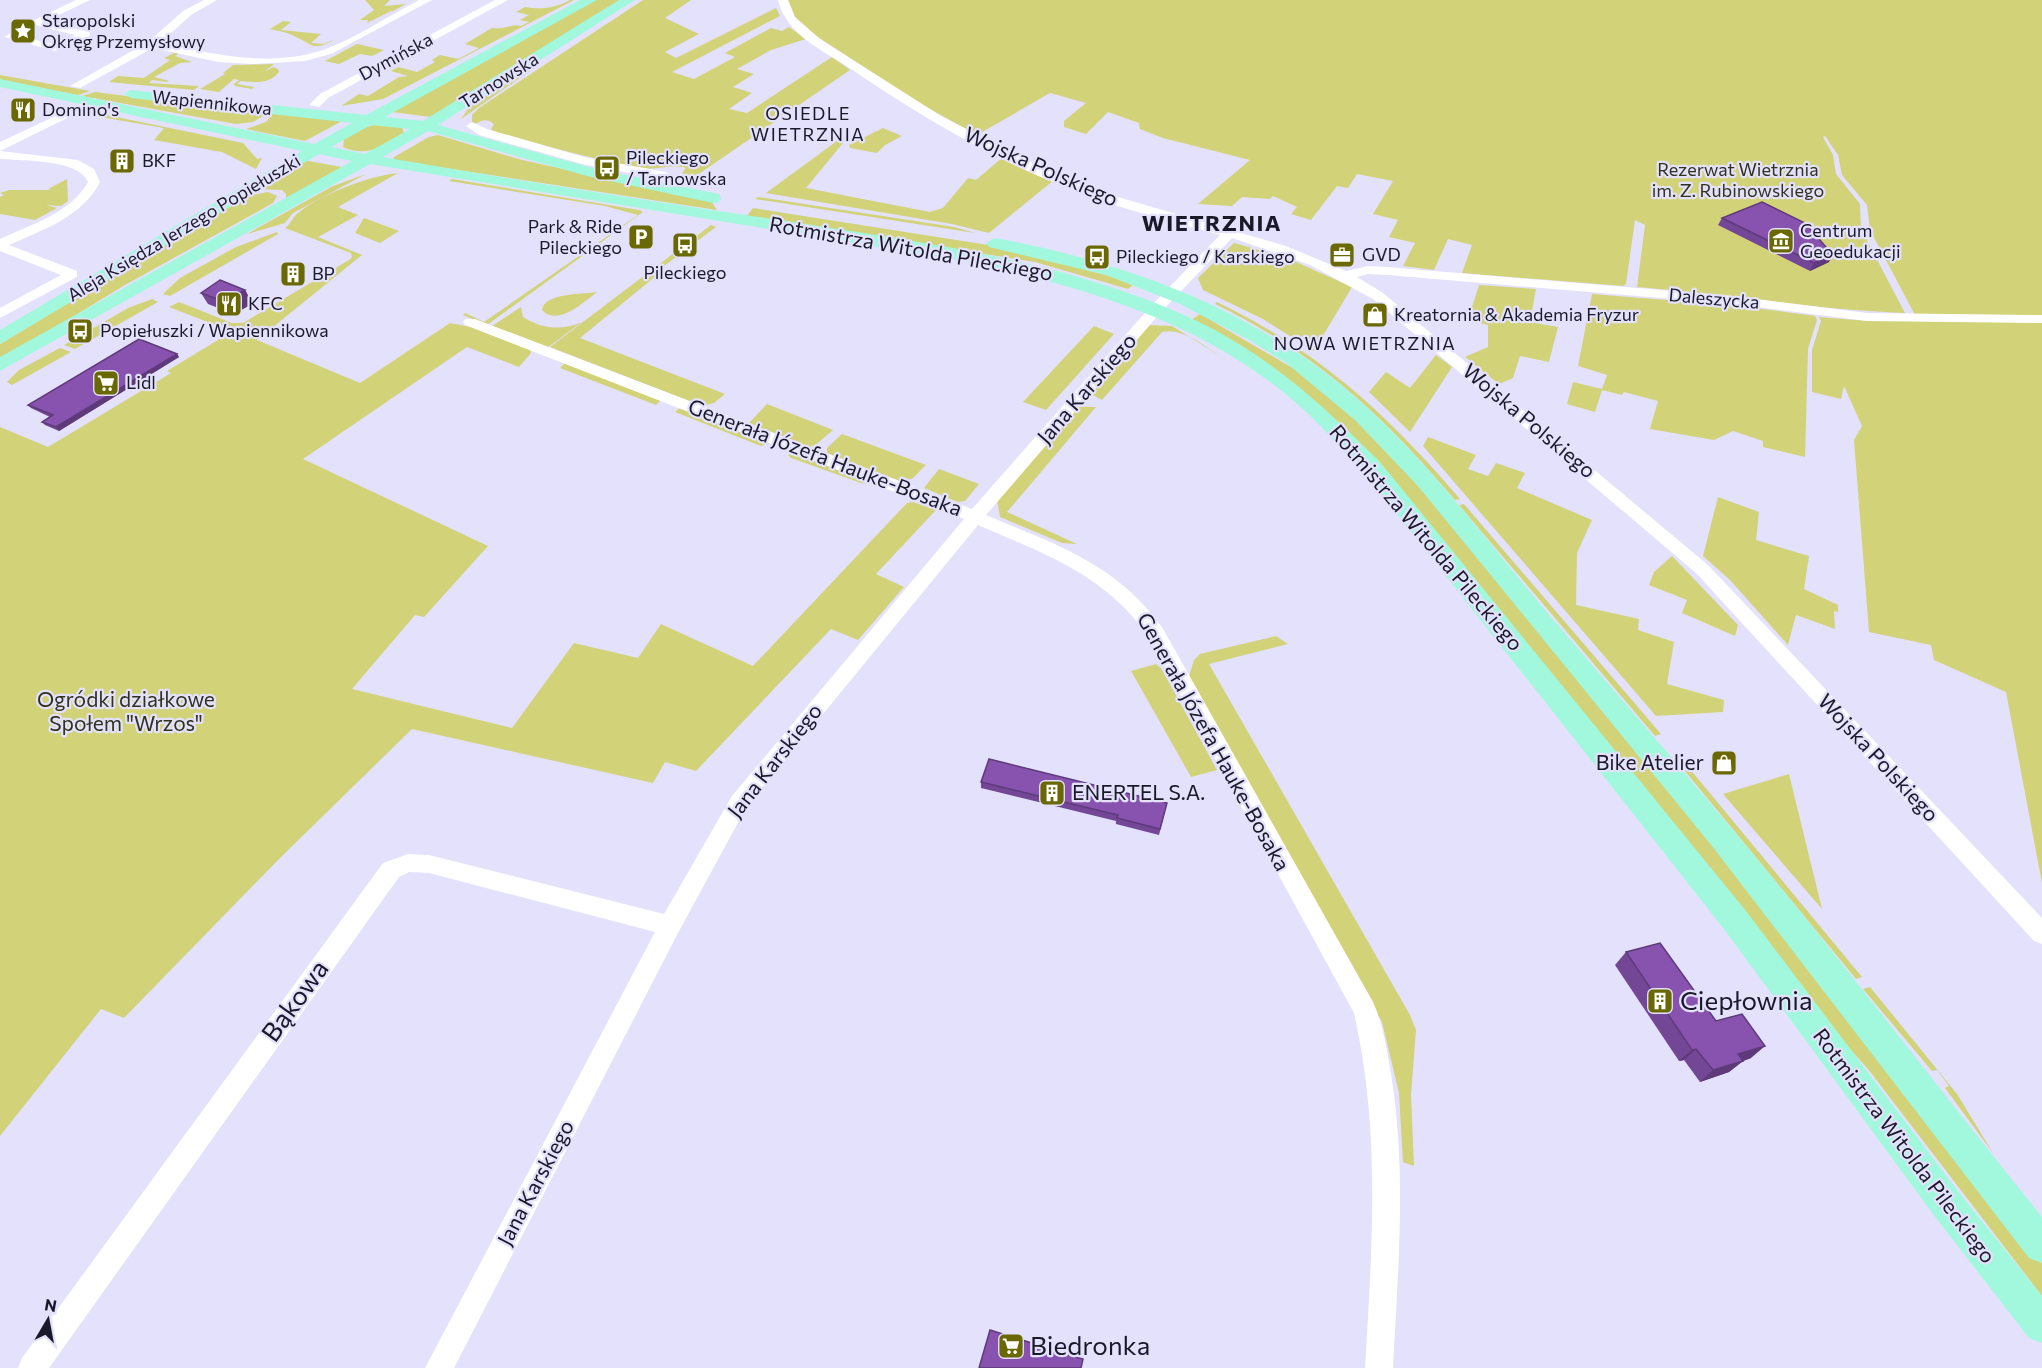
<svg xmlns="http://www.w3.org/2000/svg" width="2042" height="1368" font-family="Commissioner,sans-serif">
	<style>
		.green { fill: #d2d279 }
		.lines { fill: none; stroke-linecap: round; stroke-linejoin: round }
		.minor { fill: #fff; fill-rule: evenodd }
		.major { fill: #a2f8dd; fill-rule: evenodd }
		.wall { fill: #744796 }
		.shaded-wall { fill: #5e3a7a }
		.building { fill: #8753ae; stroke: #5e3a7a; stroke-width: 1.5 }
		.labels { text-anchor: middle; stroke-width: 4.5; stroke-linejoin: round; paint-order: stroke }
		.far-poi-label { font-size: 18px; fill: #1a1929; stroke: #e3e1fc; text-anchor: start }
		.far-street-label { font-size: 18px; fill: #1a1929; stroke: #e3e1fc }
		.far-neighbourhood-label { font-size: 18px; letter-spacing: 1.5px; fill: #1a1929; stroke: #e3e1fc }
		.far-park-label { font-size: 18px; fill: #31311c; stroke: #e3e1fc }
		.street-label { font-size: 21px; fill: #1a1929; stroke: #e3e1fc }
		.park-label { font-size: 21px; fill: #31311c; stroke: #e3e1fc }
		.poi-label { font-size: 21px; fill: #1a1929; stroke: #e3e1fc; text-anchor: end }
		.far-district-label { font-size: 22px; font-weight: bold; letter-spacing: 1.5px; fill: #1a1929; stroke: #e3e1fc }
		.near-street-label { font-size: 26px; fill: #1a1929; stroke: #e3e1fc }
		.near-poi-label { font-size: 26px; fill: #1a1929; stroke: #e3e1fc; text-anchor: start }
	</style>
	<rect width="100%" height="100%" fill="#e3e1fc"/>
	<!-- green -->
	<g class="green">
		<polygon points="365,0 390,0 384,6 406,4 393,11 381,10 391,11 367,23 368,20 360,20 374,10"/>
		<path d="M570,0h4l-191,99 -42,7 18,-12 9,2 31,-19 9,-1 -17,-5 7,-4 19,5 18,-10 -3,-2 8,-5 18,4 21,-11 -14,-4 27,-16c11,2 17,-4 29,-2l8,-4 -9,-2 9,-5 -13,-3 9,-5c15,3 31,1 45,-7z"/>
		<polygon points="595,0 622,0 431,117 392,112"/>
		<path d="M643,0h48l-26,18 34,16 -34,18 11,6 100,-50 4,8 -108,56 22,7 41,-22 -10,-4 46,-25 11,3 7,-4 17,12 -35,11 -34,19 17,5 -21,13 19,6 -23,16 18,4 85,-56 18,13 -160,110 -8,-7 4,-5c-14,-5 -29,3 -45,0 -50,-9 -99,-23 -148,-37l-2,-2 3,-5c-8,-6 -12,-4 -20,1l-2,-2v-8l7,-7z"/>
		<path d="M788,0h1254v315h-127l-45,-85 -3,-25 -25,-30 -4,-20 -13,-19 -2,1 10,18 3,19 24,30 1,25 44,84c-89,-3 -180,-19 -268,-26l8,-62 -10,-5 -9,64 -3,2 -161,-13 10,-28 -24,-6 -14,31 -31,-4 12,-23 -26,-6 9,-17 -25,-6 20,-33 -36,-7 -9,14 -11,-2 -26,34 -20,-6 6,-7 -24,-11 -3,3 -28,-2 -10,9 -34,-2 52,-44 -87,-22 -23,-9 -1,-6 -31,-11 -22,22 -22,-7v-6l22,-18 -36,-10 -73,42 -65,-36 -106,-70 -11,-12z"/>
		<path d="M283,21l8,1 -10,8 40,4 -10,9 12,1 11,-4c-22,12 -21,4 -40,-4 -7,-4 -16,-5 -24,-7z"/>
		<polygon points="357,44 384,50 372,56 360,54 339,64 325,61"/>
		<polygon points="176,52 178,54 175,56 192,62 180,63 154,77 169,81 167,82 152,80 149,83 199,86 194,90 109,82 118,76 144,78 170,60 164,58"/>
		<path d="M274,64l-10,8 9,-5 5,2 1,3c-9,12 -24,11 -38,9l-4,3 17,3 -2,2 -17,-3 -1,-2 5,-4 -5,-1 -15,13 -19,-3 25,-15 -2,-1 10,-8z"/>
		<polygon points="531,67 534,68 461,119 470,106"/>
		<polygon points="0,75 90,91 78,95 0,80"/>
		<polygon points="95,92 263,113 263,116 253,122 236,124 82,96"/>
		<polygon points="87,111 243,143 257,159 262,158 256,169 222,152 154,140 164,128 83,114 77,116"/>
		<polygon points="273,113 344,120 305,141 246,129 266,122"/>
		<path d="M378,124l24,4 2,5c-20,13 -37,25 -61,14l1,-8 19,-11z"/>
		<polygon points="883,128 902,136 885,145 877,153 850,148 849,145"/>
		<polygon points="438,135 522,160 711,201 717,210 394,160 394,157 429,137"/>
		<polygon points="837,141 843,143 806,188 930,212 943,208 968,178 976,180 1003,157 1054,180 989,233 952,224 766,193"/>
		<polygon points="303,160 347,168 286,198 286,194 282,190 254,189"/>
		<path d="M398,173l-60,34 20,8 -40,22 44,18 -105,85 103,43 90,-60 27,5 53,21 1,4 -12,14 -52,-20 -164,112 185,87 -64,71 -9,-2 -63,74 160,39 62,-85 64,15 23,-34 92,42 154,-163 6,-1 23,8 -60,64 28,13 -46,53 -27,-11 -135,142 -31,-9 -12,21 -241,-54 -132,129 -156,160 -23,-9 -101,127v-709l48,20 123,-74 -4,-2 69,-42 -8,-3 -5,2 -54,-21 10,-5 53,21h11l106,-63 3,-3 -1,-4 -66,-25c6,-4 7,-10 12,-14 23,-20 72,-38 101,-41z"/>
		<polygon points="366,174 293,213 285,223 247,234 333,186"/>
		<polygon points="67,179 68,201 61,206 46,205 57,208 35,220 0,214 0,197 4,195 0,193 9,190 51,190 48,189"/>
		<polygon points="452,179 639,210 643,212 487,325 463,315 465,313 484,322 638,215 605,206 449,181"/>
		<polygon points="268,192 277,196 273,203 125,285 0,361 0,344 247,196"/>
		<polygon points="758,197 954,227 975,233 755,199"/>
		<polygon points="753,208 1001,247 1135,283 1128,289 1035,262 747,216"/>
		<polygon points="364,218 399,231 380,243 355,233"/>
		<polygon points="711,225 716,227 660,269 662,271 580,338 725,394 714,403 702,406 550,347"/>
		<polygon points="277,232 278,234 170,296 163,294 180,278 236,247"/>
		<polygon points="1234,243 1285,257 1352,287 1314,351 1263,319 1203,290 1198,278"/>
		<polygon points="1479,285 1536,289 1530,322 1558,327 1549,362 1520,356 1513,378 1499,384 1465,357 1488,347 1488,325 1468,320"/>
		<path d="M597,292c-13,10 -39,35 -55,18 2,-17 41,-16 55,-18z"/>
		<polygon points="1592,294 1740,306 1815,316 1817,320 1808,349 1805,457 1763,447 1763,441 1733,431 1714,440 1650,429 1658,401 1624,392 1622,395 1602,390 1595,412 1567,404 1573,382 1602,389 1607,375 1578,366"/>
		<polygon points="152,299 158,302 75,349 64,345 128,308"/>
		<path d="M1217,302c103,50 169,111 243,197l-5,1c-73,-86 -138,-146 -240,-196z"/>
		<path d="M521,307l2,10c19,12 39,14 59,5l-35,26 -55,-22z"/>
		<polygon points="1200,314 1303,374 1378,438 1729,859 2042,1262 2042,1296 1868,1069 1809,1004 1350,433 1291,381 1191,320"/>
		<polygon points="1819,317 1868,321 2042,319 2042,883 2006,692 1934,660 1931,645 1869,632 1854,440 1862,426 1844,386 1841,399 1812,392 1812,350 1821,321"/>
		<path d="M1148,325l24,1 56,35c-19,-11 -44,-34 -66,-29l-60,68 -9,-5 1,-4z"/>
		<polygon points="1094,326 1114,334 1046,410 1023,402"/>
		<polygon points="60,348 71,352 12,385 7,382 19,370"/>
		<polygon points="1436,355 1452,367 1410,432 1369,392 1386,372 1410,388"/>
		<polygon points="565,363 661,400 656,405 560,368"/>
		<polygon points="767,404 833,430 818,443 810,447 749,423"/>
		<polygon points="1078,407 1096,407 1007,512 1077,544 1062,543 1000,517 997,500"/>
		<polygon points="680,408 771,443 761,446 675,412"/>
		<polygon points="842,434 926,465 912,479 900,481 827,453 827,448"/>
		<polygon points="1428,437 1476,455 1468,469 1488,476 1496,463 1525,473 1517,488 1592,520 1577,553 1576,605 1639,619 1638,630 1674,642 1667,684 1724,700 1723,712 1656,716 1423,446"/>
		<polygon points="796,454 876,484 861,483 791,458 788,455"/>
		<polygon points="939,469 979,484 965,501 958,502 924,488"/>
		<polygon points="1718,497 1759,512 1756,540 1809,556 1804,589 1838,605 1838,612 1834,611 1835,629 1796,615 1788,645 1730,580 1703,556"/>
		<polygon points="1464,504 1661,734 1655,736 1459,505"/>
		<polygon points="1672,556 1738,625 1735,636 1682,613 1687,600 1649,585 1654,572"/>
		<polygon points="1276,636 1288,644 1209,664 1410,1015 1416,1030 1411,1095 1414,1166 1403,1162 1399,1093 1382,1022 1189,676 1194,660 1200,654"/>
		<polygon points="1156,664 1161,668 1217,770 1191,777 1131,671"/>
		<polygon points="1685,763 1862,977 1856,979 1680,765"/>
		<polygon points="1789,774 1822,909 1723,794"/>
		<polygon points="1870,987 1957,1094 1993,1153 1945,1088 1949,1086 1937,1070 1932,1071 1863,989"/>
	</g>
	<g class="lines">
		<!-- minor -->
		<g class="minor">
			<polygon points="76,0 90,0 44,22 90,32 90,36 55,51 4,37 9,34 54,44 75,35 28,23"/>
			<path d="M204,0h13l-26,15 -31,28c52,11 108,24 160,8 31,-10 70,-36 99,-51h13l-101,54 -26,7 -52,3 -35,-2 -65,-14 -73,40 -10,-2 78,-44 35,-31z"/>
			<polygon points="495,0 508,0 328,98 319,107 309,105 320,94"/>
			<path d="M778,0h10l7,17 25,22 121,77 101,52 69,27 175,51 60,25 22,-5 19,1 346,29 134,17 175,2v8l-175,-2 -134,-17 -346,-29 -19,-1 -11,3 26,16 325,272 334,353v26l-8,-3 -338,-368 -323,-274 -63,-34 -78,-27 -71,74 -175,203c71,30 129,48 176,112l211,375c10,22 14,48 18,72 16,97 7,196 2,294h-28c7,-120 16,-237 -11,-355l-206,-377c-44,-62 -103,-82 -170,-111l-232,283 -68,125 -224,435h-29l230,-436 -226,-59 -20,-1 -10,5 -350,491h-31l4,-10 361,-495 25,-9 21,1 235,59 68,-118 232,-277 -499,-194 -2,-3 2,-3h10l497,190 179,-203 69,-71c-51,-14 -103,-27 -152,-47 -78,-30 -151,-74 -220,-121 -26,-17 -62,-33 -70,-67z"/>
			<polygon points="94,98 100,101 98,103 0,151 0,142"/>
			<polygon points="472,122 487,129 584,157 666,172 672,176 666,180 582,164 479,135 466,126"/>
			<path d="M0,151l78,9 16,9 6,13c-17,34 -57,48 -91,63l68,26v6l-77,41v-10l61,-33 -61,-24v-12c30,-14 71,-26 88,-57 -9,-23 -65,-21 -88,-23z"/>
		</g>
		<!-- major -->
		<g class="major">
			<path d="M580,0h17l-212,117 38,4 196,-121h16l-197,125 158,44 123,25 2,4 -2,4 -6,1 -126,-27 -159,-45 -45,26c140,25 282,46 423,67 128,20 259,38 378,91 79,35 136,87 196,147l366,449 211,279 85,106v47l-13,-5 -96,-124 -209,-285 -360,-457c-20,-20 -39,-43 -60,-62 -96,-88 -221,-124 -346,-150l-588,-96 -370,207v-14l352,-196 -33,-7 -319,190v-14l302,-179 -302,-64v-8l314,65 38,-21 -221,-25 -7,-4 7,-4 235,25zM371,125l39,4 -45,25 -34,-7z"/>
			<path d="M995,238c107,20 210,54 301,114 104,68 176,172 255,265 80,94 161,186 239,282 85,105 167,213 252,318v46l-13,-5 -317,-412 -294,-360 -63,-66 -70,-58 -34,-21 -71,-37 -74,-29 -117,-28 -3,-4z"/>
		</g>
	</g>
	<!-- wall -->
	<g class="wall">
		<polygon points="1722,218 1829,262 1810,271 1718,225"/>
		<polygon points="245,290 251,301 249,302 250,305 234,314 208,304 201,293"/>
		<polygon points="177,354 179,357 59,431 45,425 42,422 50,417 31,408 28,405"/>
		<polygon points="981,782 1167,803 1159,835 1116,824 1116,821 981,788"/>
		<polygon points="1626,952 1716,1021 1751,1058 1743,1061 1729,1072 1700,1082 1684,1060 1679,1061 1615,965"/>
	</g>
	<!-- shaded-wall -->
	<g class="shaded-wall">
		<polygon points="1833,255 1829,262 1810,271 1814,263"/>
		<polygon points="245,290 251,301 249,302 250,305 234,314 228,303"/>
		<polygon points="177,354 179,357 59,431 56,427"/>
		<polygon points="1765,1046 1751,1058 1743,1061 1729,1072 1700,1082 1713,1070 1738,1054"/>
		<polygon points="1696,1049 1684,1060 1679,1061 1692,1050"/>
	</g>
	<!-- building -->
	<g class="building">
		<polygon points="1762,202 1805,223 1833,255 1814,263 1722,218"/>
		<polygon points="220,280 245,290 241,292 244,293 228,303 201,293"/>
		<polygon points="139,339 177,354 56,427 42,422 53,415 28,405"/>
		<polygon points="989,759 1167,803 1160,829 1117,818 1118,815 981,782"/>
		<polygon points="1660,943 1716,1021 1742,1014 1765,1046 1738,1054 1743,1061 1713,1070 1696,1049 1692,1050 1626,952"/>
		<polygon points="990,1330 1083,1359 1081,1368 979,1368"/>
	</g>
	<!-- icons -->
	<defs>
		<symbol id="sight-square" viewBox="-11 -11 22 22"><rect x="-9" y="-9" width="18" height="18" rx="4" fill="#6a6803" stroke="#e3e1fc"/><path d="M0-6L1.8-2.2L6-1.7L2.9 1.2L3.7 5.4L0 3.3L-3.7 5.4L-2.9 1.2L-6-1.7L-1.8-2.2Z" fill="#fff"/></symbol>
		<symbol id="restaurant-square" viewBox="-11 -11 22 22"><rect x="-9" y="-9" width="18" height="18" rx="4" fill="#6a6803" stroke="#e3e1fc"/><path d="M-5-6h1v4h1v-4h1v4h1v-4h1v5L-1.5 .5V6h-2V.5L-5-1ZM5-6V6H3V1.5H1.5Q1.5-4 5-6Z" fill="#fff"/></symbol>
		<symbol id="building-square" viewBox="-11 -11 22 22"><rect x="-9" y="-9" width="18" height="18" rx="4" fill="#6a6803" stroke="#e3e1fc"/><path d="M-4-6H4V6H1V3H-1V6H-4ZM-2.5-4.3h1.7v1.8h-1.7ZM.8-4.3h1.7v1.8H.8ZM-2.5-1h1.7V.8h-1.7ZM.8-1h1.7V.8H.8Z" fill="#fff"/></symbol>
		<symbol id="bus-square" viewBox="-11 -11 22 22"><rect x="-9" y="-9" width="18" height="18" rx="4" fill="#6a6803" stroke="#e3e1fc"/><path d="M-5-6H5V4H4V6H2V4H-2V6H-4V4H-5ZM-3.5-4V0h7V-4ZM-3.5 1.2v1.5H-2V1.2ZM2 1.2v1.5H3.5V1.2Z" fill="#fff"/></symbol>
		<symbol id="parking-square" viewBox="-11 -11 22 22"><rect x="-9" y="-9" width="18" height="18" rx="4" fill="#6a6803" stroke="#e3e1fc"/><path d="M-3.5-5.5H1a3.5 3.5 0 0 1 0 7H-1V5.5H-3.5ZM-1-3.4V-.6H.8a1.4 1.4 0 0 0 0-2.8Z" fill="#fff"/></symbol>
		<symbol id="museum-square" viewBox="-11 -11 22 22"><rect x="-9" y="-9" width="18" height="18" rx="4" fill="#6a6803" stroke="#e3e1fc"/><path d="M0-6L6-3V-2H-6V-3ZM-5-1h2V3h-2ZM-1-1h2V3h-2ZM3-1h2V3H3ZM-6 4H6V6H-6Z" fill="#fff"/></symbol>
		<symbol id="office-square" viewBox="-11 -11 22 22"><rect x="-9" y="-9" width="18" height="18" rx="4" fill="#6a6803" stroke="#e3e1fc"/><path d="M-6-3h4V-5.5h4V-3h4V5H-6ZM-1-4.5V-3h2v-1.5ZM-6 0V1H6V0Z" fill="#fff"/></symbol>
		<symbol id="shop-square" viewBox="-11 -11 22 22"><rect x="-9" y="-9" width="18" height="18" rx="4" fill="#6a6803" stroke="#e3e1fc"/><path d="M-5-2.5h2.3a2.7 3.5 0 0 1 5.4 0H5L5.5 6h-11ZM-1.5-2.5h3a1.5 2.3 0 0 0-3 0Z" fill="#fff"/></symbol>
		<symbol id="supermarket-square" viewBox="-11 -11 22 22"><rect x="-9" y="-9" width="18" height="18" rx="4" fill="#6a6803" stroke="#e3e1fc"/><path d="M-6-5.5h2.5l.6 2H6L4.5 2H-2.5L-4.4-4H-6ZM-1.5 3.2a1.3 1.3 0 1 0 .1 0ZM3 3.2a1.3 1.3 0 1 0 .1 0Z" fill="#fff"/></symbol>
	</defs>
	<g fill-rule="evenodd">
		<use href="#sight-square" x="8" y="16" width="30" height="30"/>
		<use href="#restaurant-square" x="8" y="95" width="30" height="30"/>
		<use href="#building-square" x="107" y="146" width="30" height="30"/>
		<use href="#bus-square" x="592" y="153" width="30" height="30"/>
		<use href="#parking-square" x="626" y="222" width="30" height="30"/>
		<use href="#museum-square" x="1766" y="226" width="30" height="30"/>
		<use href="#bus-square" x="670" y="230" width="30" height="30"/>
		<use href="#office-square" x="1327" y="240" width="30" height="30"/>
		<use href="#bus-square" x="1082" y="242" width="30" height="30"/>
		<use href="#building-square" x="278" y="259" width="30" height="30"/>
		<use href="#restaurant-square" x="214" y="289" width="30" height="30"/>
		<use href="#shop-square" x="1360" y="300" width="30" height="30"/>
		<use href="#bus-square" x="65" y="316" width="30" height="30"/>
		<use href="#supermarket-square" x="91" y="368" width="30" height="30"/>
		<use href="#shop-square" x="1709" y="748" width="30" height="30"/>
		<use href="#building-square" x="1037" y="778" width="30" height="30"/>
		<use href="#building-square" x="1645" y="986" width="30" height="30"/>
		<use href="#supermarket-square" x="996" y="1331" width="30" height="30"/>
	</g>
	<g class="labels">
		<!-- far-poi labels -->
		<g class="far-poi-label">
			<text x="42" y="27">Staropolski<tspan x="42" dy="21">Okręg Przemysłowy</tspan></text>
			<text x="42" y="116">Domino's</text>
			<text x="626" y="164">Pileckiego<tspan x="626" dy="21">/ Tarnowska</tspan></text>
			<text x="142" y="167">BKF</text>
			<text x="622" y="233" text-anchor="end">Park &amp; Ride<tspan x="622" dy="21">Pileckiego</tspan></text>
			<text x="1800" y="237">Centrum<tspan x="1800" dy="21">Geoedukacji</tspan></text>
			<text x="1362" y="261">GVD</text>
			<text x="1116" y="263">Pileckiego / Karskiego</text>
			<text x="685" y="279" text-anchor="middle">Pileckiego</text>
			<text x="312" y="280">BP</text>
			<text x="248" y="310">KFC</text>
			<text x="1394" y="321">Kreatornia &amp; Akademia Fryzur</text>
			<text x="100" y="337">Popiełuszki / Wapiennikowa</text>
			<text x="126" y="389">Lidl</text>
		</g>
		<!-- far-street labels -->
		<g class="far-street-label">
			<text transform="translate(396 57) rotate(-28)" y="6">Dymińska</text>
			<text transform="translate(499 81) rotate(-32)" y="6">Tarnowska</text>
			<text transform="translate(212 103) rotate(6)" y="6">Wapiennikowa</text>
			<text transform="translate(184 228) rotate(-31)" y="6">Aleja Księdza Jerzego Popiełuszki</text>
			<text transform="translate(1714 299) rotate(5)" y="6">Daleszycka</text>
		</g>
		<!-- far-neighbourhood labels -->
		<g class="far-neighbourhood-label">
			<text x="808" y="120">OSIEDLE<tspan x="808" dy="21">WIETRZNIA</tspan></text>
			<text x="1365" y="350">NOWA WIETRZNIA</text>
		</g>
		<!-- far-park labels -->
		<g class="far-park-label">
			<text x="1738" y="176">Rezerwat Wietrznia<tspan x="1738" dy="21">im. Z. Rubinowskiego</tspan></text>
		</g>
		<!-- street labels -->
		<g class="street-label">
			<text transform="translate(1041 167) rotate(24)" y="7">Wojska Polskiego</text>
			<text transform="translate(911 249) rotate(10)" y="7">Rotmistrza Witolda Pileckiego</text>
			<text transform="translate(1087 389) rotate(-49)" y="7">Jana Karskiego</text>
			<text transform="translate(1529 421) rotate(40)" y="7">Wojska Polskiego</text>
			<text transform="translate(825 458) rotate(21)" y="7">Generała Józefa Hauke-Bosaka</text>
			<text transform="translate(1426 538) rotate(50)" y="7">Rotmistrza Witolda Pileckiego</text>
			<text transform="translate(1213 742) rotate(61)" y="7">Generała Józefa Hauke-Bosaka</text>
			<text transform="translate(1878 758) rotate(47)" y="7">Wojska Polskiego</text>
			<text transform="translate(775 761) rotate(-52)" y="7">Jana Karskiego</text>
			<text transform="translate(1904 1146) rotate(53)" y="7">Rotmistrza Witolda Pileckiego</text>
			<text transform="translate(536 1183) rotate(-62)" y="7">Jana Karskiego</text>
		</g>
		<!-- park labels -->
		<g class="park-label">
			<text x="126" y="707">Ogródki działkowe<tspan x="126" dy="24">Społem "Wrzos"</tspan></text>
		</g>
		<!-- poi labels -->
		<g class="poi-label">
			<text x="1704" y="770">Bike Atelier</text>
			<text x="1072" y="800" text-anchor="start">ENERTEL S.A.</text>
		</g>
		<!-- far-district labels -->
		<g class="far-district-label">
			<text x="1212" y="231">WIETRZNIA</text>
		</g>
		<!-- near-street labels -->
		<g class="near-street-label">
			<text transform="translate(295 1001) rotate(-54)" y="9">Bąkowa</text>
		</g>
		<!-- near-poi labels -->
		<g class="near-poi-label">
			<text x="1680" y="1010">Ciepłownia</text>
			<text x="1030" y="1355">Biedronka</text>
		</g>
	</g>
	<!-- north arrow -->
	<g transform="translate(48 1320) rotate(10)" stroke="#e3e1fc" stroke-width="4.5" paint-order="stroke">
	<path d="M0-4.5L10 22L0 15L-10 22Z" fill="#1a1929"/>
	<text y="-9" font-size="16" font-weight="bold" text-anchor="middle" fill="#1a1929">N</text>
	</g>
</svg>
